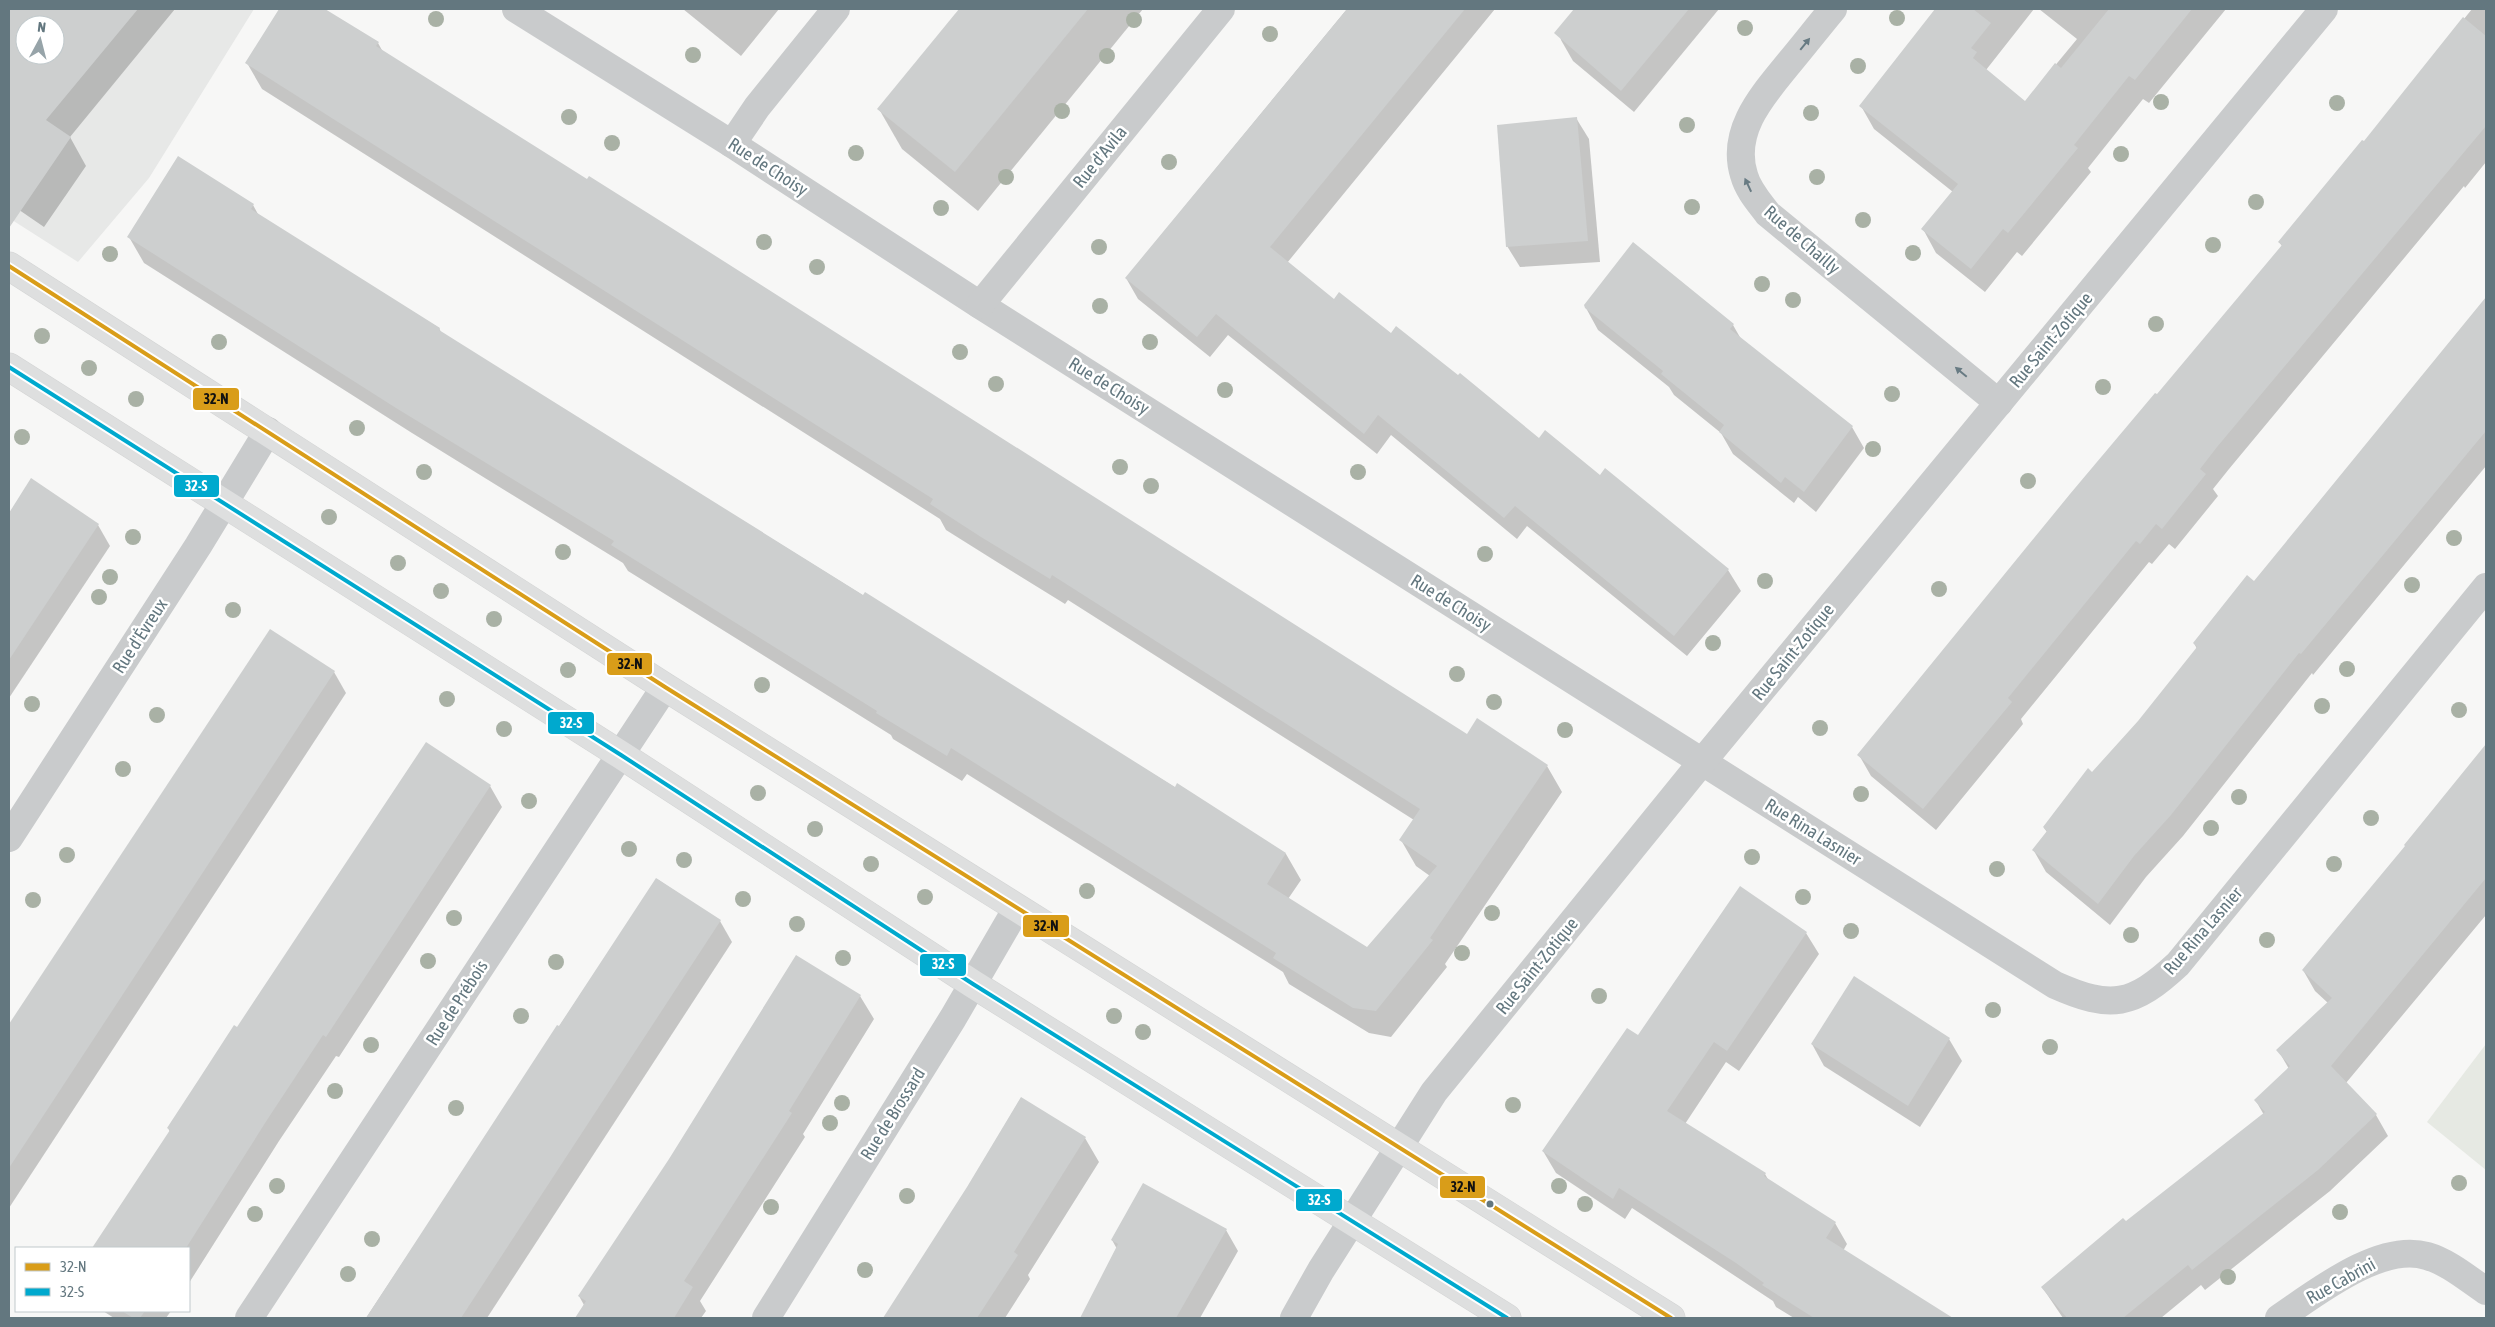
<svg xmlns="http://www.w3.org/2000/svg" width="2495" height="1327" font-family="'Asap Condensed',sans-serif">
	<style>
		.built { fill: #e7e8e7; fill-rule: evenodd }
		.green { fill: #e6e9e3 }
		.shadow { fill: #0003; fill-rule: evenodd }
		.building { fill: #cdcfcf; fill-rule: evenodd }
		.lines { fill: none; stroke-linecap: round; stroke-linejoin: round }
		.major-casing { stroke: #d3d4d4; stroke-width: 29 }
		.minor { stroke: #c9cbcc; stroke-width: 28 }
		.major { stroke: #dedfdf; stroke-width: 28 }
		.bus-1-casing { stroke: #fff; stroke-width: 8 }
		.bus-2-casing { stroke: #fff; stroke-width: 8 }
		.bus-1 { stroke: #d99d19; stroke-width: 4 }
		.bus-2 { stroke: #00a9ce; stroke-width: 4 }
		.tree { fill: #a9b1a5 }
		.oneway { fill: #687b83 }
		.bus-dot { fill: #63777f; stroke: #fff; stroke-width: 2 }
		.labels { text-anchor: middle; stroke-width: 5; stroke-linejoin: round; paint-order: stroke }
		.street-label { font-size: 18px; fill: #63777f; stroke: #fff }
		.line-badge { stroke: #fff; stroke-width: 2 }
		.badge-label { font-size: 14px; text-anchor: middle; font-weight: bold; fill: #fff }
		.pale-badge-label { font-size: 14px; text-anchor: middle; font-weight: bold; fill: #111 }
	</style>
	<rect width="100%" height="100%" fill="#f7f7f6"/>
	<!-- built -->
	<path class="built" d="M9,9h245l-105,169 -71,84 -69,-44zM25,25h30v30h-30z"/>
	<!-- green -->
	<polygon class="green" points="2486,1044 2486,1170 2427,1122"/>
	<!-- shadow -->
	<g class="shadow">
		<path d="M9,9h166l-105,128 16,29 -42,61 -35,-24zM25,25h30v30h-30z"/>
		<polygon points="280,9 323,9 378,43 383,52 1467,736 1547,766 1562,792 1445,964 1447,967 1391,1037 1369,1033 1289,984 1283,972 967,774 962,781 893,739 891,735 628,571 623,563 412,433 144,263 129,237 253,205 259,216 439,328 442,334 864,596 1176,788 1178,785 1286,854 1301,880 1288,899 1367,948 1430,876 1416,866 1401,840 1414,820 1068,600 1065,604 997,562 946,530 940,519 262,89 247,63"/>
		<polygon points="683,9 779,9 741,56"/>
		<polygon points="961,9 1143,9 978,211 902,149 879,109"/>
		<polygon points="1347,9 1495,9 1287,263 1334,301 1392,334 1539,440 1600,476 1728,570 1741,591 1687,656 1527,526 1517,539 1391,435 1377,454 1228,335 1210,357 1138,299 1126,278"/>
		<polygon points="1583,9 1719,9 1634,112 1573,61 1561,40 1560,36"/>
		<polygon points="1937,9 2034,9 1986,70 2025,102 2077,39 2039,9 2226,9 2149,103 2143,99 2088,168 2091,172 2022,256 2017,252 1985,292 1936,253 1923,229 1953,192 1874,129 1861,106"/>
		<polygon points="2472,9 2486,9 2486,162 2465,188 2464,186 2229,469 2213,489 2218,496 2175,549 2169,544 2152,564 2149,562 2021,719 2023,724 1936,830 1871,776 1859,755 2282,246 2279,242 2364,143"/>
		<polygon points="1576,118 1589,139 1600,262 1520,267 1507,246"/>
		<polygon points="2486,298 2486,466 2313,675 2312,673 2183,836 2146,877 2110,925 2046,872 2034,851 2047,832 2044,828 2139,722 2197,649 2194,643 2254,583"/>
		<polygon points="1586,308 1733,325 1741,339 1852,427 1864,448 1816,512 1798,497 1794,503 1733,454 1721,433 1674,395 1669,387 1598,330"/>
		<polygon points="31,480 98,525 110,546 9,698 9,514"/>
		<polygon points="270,631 334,672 346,693 9,1208 9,1029"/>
		<polygon points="2486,746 2486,915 2346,1083 2376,1115 2388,1136 2330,1191 2205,1290 2201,1285 2161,1318 2063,1318 2042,1287 2264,1115 2256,1101 2289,1069 2278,1050 2328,1003 2315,991 2303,970 2406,847 2405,845"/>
		<polygon points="490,786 502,807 339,1057 336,1056 279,1141 189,1283 189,1248 94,1248 170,1132 168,1128 237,1028"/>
		<polygon points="657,879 720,921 732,942 487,1318 366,1318"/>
		<polygon points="1806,933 1819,954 1739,1071 1726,1062 1685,1124 1765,1174 1769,1181 1835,1223 1847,1244 1843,1251 1950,1318 1794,1318 1776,1307 1773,1301 1632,1208 1625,1219 1556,1173 1543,1151 1638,1037"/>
		<polygon points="1854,978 1949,1039 1962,1061 1920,1127 1824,1066 1812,1044"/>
		<polygon points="860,996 874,1019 803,1134 805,1137 700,1301 706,1311 701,1318 576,1318 584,1305 579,1296 670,1160"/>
		<polygon points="1021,1098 1085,1138 1099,1162 1028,1275 1030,1279 1005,1318 884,1318 968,1188"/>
		<polygon points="1226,1230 1238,1251 1200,1318 1081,1318 1117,1249 1112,1240"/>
		<polygon points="103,1311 171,1311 166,1318 114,1318"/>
	</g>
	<!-- building -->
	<g class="building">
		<path d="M9,9h129l-92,111 25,17 -62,91zM25,25h30v30h-30z"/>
		<polygon points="279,9 325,9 379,42 376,46 587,179 589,176 670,227 1467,734 1477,718 1548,765 1430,938 1433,940 1376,1011 1353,1008 1273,958 1276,953 951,748 947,756 876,713 877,711 611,545 614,541 396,408 127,237 178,156 254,204 251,209 440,328 439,330 863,595 865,592 1175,787 1177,783 1286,853 1267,884 1367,947 1437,866 1399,840 1420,809 1052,575 1050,579 981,537 930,504 933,499 245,63"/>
		<polygon points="959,9 1088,9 955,172 877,109"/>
		<polygon points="1347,9 1465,9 1270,247 1334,299 1339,292 1391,333 1396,326 1458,375 1460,373 1539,438 1545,430 1600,475 1605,468 1729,569 1674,636 1515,506 1504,518 1378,415 1364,434 1216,314 1197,337 1125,278"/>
		<polygon points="1574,9 1689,9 1621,91 1554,33"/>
		<polygon points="1935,9 1973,9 1991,23 1971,48 1977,52 1973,58 2025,101 2055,63 2061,68 2109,9 2192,9 2135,80 2129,76 2074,145 2078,148 2008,233 2003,229 1971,269 1921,229 1958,184 1859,106"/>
		<polygon points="2463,17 2486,36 2486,126 2217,447 2200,469 2206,474 2162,529 2156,524 2140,544 2136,541 2008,698 2012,702 1923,809 1857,755 2070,494 2155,393 2157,394 2282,245 2278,242 2362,140 2364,141"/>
		<polygon points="1577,117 1588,241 1506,247 1497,125"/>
		<polygon points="1633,242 1734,324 1730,329 1853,426 1804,492 1785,477 1781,483 1719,432 1724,425 1661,374 1663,371 1585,308 1584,305"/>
		<polygon points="2486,297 2486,431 2301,654 2299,653 2171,815 2134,856 2098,904 2032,850 2047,831 2043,827 2088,768 2092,772 2138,721 2197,647 2193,643 2247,575 2254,581"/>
		<polygon points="31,478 99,524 9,660 9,513"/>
		<polygon points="270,629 335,671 9,1168 9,1024"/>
		<polygon points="426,742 491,785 326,1037 323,1035 267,1120 186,1248 92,1248 170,1130 167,1128 201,1076 234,1025 237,1027"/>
		<polygon points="2486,744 2486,878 2331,1066 2377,1114 2318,1170 2192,1270 2188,1265 2123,1318 2067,1318 2041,1287 2123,1218 2126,1221 2265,1112 2254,1100 2290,1066 2276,1050 2332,998 2302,970 2405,846 2404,845"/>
		<polygon points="656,878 721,920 461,1318 366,1318 557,1025 559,1026"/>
		<polygon points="1740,886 1807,932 1727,1051 1714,1042 1667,1111 1766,1173 1764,1176 1836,1222 1826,1238 1953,1318 1814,1318 1762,1285 1764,1283 1736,1263 1619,1188 1613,1199 1542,1151 1627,1028 1638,1035"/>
		<polygon points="796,955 861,995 789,1111 792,1113 684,1281 693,1287 674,1318 575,1318 586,1301 578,1296 669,1159"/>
		<polygon points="1854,976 1950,1038 1908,1106 1811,1044"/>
		<polygon points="1021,1097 1086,1137 1014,1252 1018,1255 977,1318 883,1318 967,1187"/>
		<polygon points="1143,1183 1227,1229 1176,1318 1080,1318 1118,1244 1111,1240"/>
		<polygon points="122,1311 145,1311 140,1318 133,1318"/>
	</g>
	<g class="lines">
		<defs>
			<g id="major">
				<polyline points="9,266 665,687 1671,1318"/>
				<polyline points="9,367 621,755 973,984 1507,1318"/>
			</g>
		</defs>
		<!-- major casing -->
		<use href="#major" class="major-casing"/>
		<!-- minor -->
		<g class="minor">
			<path d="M516,9l216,135 248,161 1075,680c56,25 78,21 123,-21l308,-377"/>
			<path d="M1833,9c-15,18 -29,36 -44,54 -25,31 -59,67 -45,112 4,15 15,27 24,39l231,189"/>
			<polyline points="732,144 757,107 836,9"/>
			<polyline points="980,305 1221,9"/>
			<polyline points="9,838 198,546 268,431"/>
			<polyline points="249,1318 665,687"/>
			<polyline points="766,1318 953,1018 1017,908"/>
			<polyline points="1294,1318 1321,1270 1434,1092 1702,762 2324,9"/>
			<path d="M2279,1318c37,-25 101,-76 148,-62 21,6 41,23 59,35"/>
		</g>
		<!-- major -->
		<use href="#major" class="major"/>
		<defs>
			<polyline id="bus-1" points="9,266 665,687 1671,1318"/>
			<polyline id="bus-2" points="9,367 621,755 973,984 1507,1318"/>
		</defs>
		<!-- bus-1 casing -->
		<use href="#bus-1" class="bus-1-casing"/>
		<!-- bus-2 casing -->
		<use href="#bus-2" class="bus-2-casing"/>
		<!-- bus-1 -->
		<use href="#bus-1" class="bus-1"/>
		<!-- bus-2 -->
		<use href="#bus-2" class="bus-2"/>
	</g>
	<!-- trees -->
	<g class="tree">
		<circle cx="1897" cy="18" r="8"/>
		<circle cx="436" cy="19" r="8"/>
		<circle cx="1134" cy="20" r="8"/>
		<circle cx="1745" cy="28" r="8"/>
		<circle cx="1270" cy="34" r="8"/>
		<circle cx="693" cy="55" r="8"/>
		<circle cx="1107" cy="56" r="8"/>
		<circle cx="1858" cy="66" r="8"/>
		<circle cx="2161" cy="102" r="8"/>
		<circle cx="2337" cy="103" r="8"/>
		<circle cx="1062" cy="111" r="8"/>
		<circle cx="1811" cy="113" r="8"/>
		<circle cx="569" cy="117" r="8"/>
		<circle cx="1687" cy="125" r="8"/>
		<circle cx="612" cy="143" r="8"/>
		<circle cx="856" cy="153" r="8"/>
		<circle cx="2121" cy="154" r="8"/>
		<circle cx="1169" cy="162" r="8"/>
		<circle cx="1006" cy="177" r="8"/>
		<circle cx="1817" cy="177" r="8"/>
		<circle cx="2256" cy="202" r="8"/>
		<circle cx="1692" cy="207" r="8"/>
		<circle cx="941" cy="208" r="8"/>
		<circle cx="1863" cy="220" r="8"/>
		<circle cx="764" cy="242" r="8"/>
		<circle cx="2213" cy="245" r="8"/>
		<circle cx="1099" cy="247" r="8"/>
		<circle cx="1913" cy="253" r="8"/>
		<circle cx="110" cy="254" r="8"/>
		<circle cx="817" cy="267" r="8"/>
		<circle cx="1762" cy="284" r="8"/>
		<circle cx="1793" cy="300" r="8"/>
		<circle cx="1100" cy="306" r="8"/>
		<circle cx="2156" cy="324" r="8"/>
		<circle cx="42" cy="336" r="8"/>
		<circle cx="219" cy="342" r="8"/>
		<circle cx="1150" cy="342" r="8"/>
		<circle cx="960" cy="352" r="8"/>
		<circle cx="89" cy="368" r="8"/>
		<circle cx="996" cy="384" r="8"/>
		<circle cx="2103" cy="387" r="8"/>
		<circle cx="1225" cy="390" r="8"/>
		<circle cx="1892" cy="394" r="8"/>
		<circle cx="136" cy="399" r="8"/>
		<circle cx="357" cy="428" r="8"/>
		<circle cx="22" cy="437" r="8"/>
		<circle cx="1873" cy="449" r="8"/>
		<circle cx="1120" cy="467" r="8"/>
		<circle cx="424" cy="472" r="8"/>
		<circle cx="1358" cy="472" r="8"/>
		<circle cx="2028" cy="481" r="8"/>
		<circle cx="1151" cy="486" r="8"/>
		<circle cx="329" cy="517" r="8"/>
		<circle cx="133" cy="537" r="8"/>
		<circle cx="2454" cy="538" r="8"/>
		<circle cx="563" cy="552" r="8"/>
		<circle cx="1485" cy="554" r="8"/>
		<circle cx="398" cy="563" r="8"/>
		<circle cx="110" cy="577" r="8"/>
		<circle cx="1765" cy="581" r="8"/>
		<circle cx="2412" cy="585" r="8"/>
		<circle cx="1939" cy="589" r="8"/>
		<circle cx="441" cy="591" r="8"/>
		<circle cx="99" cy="597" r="8"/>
		<circle cx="233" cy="610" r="8"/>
		<circle cx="494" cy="619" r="8"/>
		<circle cx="1713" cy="643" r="8"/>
		<circle cx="2347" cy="669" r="8"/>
		<circle cx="568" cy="670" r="8"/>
		<circle cx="1457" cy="674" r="8"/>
		<circle cx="762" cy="685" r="8"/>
		<circle cx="447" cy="699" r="8"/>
		<circle cx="1494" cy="702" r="8"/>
		<circle cx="32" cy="704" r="8"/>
		<circle cx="2322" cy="706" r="8"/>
		<circle cx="2459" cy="710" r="8"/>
		<circle cx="157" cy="715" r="8"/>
		<circle cx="1820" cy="728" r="8"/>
		<circle cx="504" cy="729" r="8"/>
		<circle cx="1565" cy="730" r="8"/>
		<circle cx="123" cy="769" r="8"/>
		<circle cx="758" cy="793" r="8"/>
		<circle cx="1861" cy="794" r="8"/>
		<circle cx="2239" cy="797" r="8"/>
		<circle cx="529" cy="801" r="8"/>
		<circle cx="2371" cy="818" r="8"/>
		<circle cx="2211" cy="828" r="8"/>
		<circle cx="815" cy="829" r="8"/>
		<circle cx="629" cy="849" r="8"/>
		<circle cx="67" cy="855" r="8"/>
		<circle cx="1752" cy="857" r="8"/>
		<circle cx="684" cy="860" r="8"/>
		<circle cx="871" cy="864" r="8"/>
		<circle cx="2334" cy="864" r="8"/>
		<circle cx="1997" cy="869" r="8"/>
		<circle cx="1087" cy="891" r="8"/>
		<circle cx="925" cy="897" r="8"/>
		<circle cx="1803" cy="897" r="8"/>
		<circle cx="743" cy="899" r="8"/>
		<circle cx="33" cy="900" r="8"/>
		<circle cx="1492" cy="913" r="8"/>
		<circle cx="454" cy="918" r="8"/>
		<circle cx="797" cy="924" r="8"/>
		<circle cx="1851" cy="931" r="8"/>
		<circle cx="2131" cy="935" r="8"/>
		<circle cx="2267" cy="940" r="8"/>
		<circle cx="1462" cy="953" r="8"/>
		<circle cx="843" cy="958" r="8"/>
		<circle cx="428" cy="961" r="8"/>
		<circle cx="556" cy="962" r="8"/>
		<circle cx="1599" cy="996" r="8"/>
		<circle cx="1993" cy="1010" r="8"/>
		<circle cx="521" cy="1016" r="8"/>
		<circle cx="1114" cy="1016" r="8"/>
		<circle cx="1143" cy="1032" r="8"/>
		<circle cx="371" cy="1045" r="8"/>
		<circle cx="2050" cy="1047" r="8"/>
		<circle cx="335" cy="1091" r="8"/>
		<circle cx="842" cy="1103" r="8"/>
		<circle cx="1513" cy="1105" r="8"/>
		<circle cx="456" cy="1108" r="8"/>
		<circle cx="830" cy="1123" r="8"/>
		<circle cx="2459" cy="1183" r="8"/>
		<circle cx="277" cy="1186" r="8"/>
		<circle cx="1559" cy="1186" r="8"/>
		<circle cx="907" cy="1196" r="8"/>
		<circle cx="1585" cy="1204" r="8"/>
		<circle cx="771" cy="1207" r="8"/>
		<circle cx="2340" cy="1212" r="8"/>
		<circle cx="255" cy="1214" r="8"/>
		<circle cx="372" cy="1239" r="8"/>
		<circle cx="865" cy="1270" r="8"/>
		<circle cx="348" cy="1274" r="8"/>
		<circle cx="2228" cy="1277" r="8"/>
	</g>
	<!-- one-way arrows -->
	<defs><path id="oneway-solid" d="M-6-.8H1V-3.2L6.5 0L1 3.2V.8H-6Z" transform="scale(1.25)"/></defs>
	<g class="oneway">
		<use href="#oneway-solid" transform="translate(1805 44) rotate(-51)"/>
		<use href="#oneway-solid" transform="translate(1748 185) rotate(-115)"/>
		<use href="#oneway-solid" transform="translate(1961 372) rotate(-140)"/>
	</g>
	<!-- markers -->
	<circle class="bus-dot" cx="1490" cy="1204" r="4.5"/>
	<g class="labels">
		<!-- street labels -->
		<g class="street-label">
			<text transform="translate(1100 157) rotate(-51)" y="6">Rue d'Avila</text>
			<text transform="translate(768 167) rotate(33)" y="6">Rue de Choisy</text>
			<text transform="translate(1802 240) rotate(41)" y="6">Rue de Chailly</text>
			<text transform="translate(2051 340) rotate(-50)" y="6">Rue Saint-Zotique</text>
			<text transform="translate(1109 386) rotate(32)" y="6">Rue de Choisy</text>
			<text transform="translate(1451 603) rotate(32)" y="6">Rue de Choisy</text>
			<text transform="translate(140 636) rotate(-57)" y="6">Rue d'Évreux</text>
			<text transform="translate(1793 652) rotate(-51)" y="6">Rue Saint-Zotique</text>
			<text transform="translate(1813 832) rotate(32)" y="6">Rue Rina Lasnier</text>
			<text transform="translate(2203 931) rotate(-49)" y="6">Rue Rina Lasnier</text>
			<text transform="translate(1537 966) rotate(-51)" y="6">Rue Saint-Zotique</text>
			<text transform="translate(457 1003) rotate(-57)" y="6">Rue de Prébois</text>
			<text transform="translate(893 1114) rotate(-58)" y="6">Rue de Brossard</text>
			<text transform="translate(2341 1281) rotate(-29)" y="6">Rue Cabrini</text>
		</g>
	</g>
	<g class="line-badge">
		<rect x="192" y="387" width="48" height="24" rx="5" fill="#d99d19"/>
		<rect x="173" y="474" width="47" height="24" rx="5" fill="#00a9ce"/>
		<rect x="606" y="652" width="47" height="24" rx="5" fill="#d99d19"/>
		<rect x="547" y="711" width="48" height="24" rx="5" fill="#00a9ce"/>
		<rect x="1022" y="914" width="48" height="24" rx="5" fill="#d99d19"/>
		<rect x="919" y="953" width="48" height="24" rx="5" fill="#00a9ce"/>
		<rect x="1439" y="1175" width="47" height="24" rx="5" fill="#d99d19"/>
		<rect x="1295" y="1188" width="48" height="24" rx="5" fill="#00a9ce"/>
	</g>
	<g class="badge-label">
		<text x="196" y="491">32-S</text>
		<text x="571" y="728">32-S</text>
		<text x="943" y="969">32-S</text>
		<text x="1319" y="1205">32-S</text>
	</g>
	<g class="pale-badge-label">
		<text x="216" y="404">32-N</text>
		<text x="630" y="669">32-N</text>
		<text x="1046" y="931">32-N</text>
		<text x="1463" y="1192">32-N</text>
	</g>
	<!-- border -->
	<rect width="2495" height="1327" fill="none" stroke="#63777f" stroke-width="20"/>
	<!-- legend -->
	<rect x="15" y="1247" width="175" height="65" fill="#ffffff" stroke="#c1c9cc"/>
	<rect x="25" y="1263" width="25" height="8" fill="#d99d19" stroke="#c1c9cc"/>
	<text x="60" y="1272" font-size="15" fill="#63777f">32-N</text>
	<rect x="25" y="1288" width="25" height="8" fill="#00a9ce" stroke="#c1c9cc"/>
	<text x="60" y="1297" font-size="15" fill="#63777f">32-S</text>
	<!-- north arrow -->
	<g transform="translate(40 40) rotate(7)"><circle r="24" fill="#ffffff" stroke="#c1c9cc"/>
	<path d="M0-4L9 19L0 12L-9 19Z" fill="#97a4a9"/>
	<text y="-8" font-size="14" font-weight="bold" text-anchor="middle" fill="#63777f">N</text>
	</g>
</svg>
